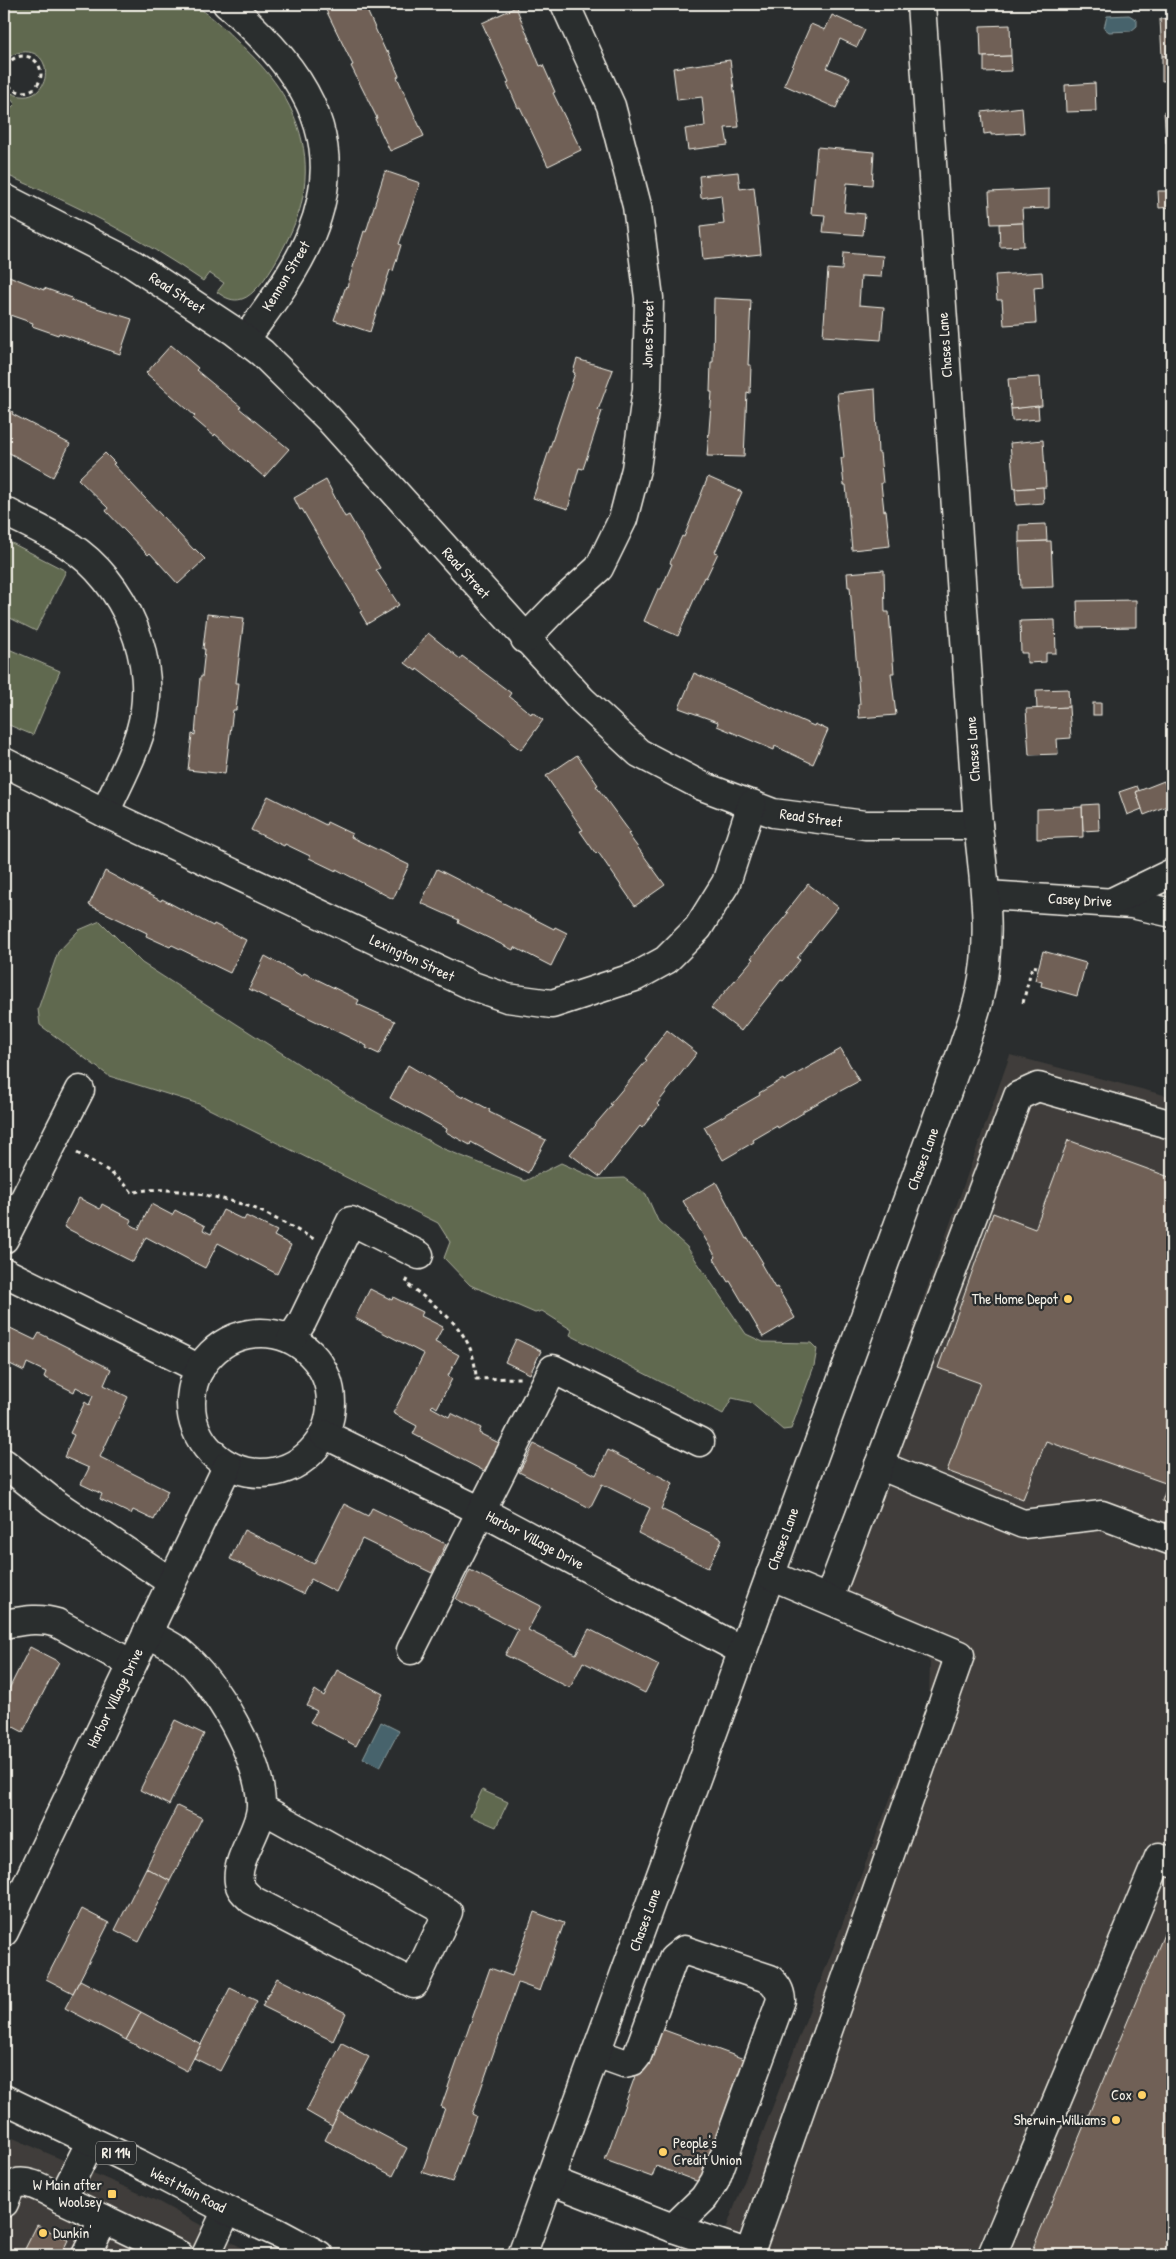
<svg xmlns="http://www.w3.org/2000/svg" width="1176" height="2259" font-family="'Patrick Hand',sans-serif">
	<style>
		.built { fill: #3f3d3a }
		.green { fill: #606950; stroke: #aaad9c }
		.water { fill: #47646c; stroke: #8c9c9e }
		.building { fill: #6f6156; stroke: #f4f1e8 }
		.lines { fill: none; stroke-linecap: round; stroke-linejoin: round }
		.minor-casing { stroke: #f4f1e8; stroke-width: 31 }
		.highway-casing { stroke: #f4f1e8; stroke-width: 31 }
		.path { stroke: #f4f1e8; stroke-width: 3; stroke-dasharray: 4 4; stroke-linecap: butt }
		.minor { stroke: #2a2d2e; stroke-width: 28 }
		.highway { stroke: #2a2d2e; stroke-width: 28 }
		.poi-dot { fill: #ffd166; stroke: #2a2d2e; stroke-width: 2 }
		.labels { text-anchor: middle; stroke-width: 4.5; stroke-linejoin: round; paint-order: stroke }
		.shield { fill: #2a2d2e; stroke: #b7b6b0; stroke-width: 1 }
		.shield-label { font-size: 14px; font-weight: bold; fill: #f4f1e8 }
		.street-label { font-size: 15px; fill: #f4f1e8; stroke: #2a2d2e }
		.poi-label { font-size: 15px; fill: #f4f1e8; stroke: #2a2d2e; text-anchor: end }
	</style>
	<rect width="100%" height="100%" fill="#2a2d2e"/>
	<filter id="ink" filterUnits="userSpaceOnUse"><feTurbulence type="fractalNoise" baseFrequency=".02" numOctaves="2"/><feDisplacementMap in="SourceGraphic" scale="10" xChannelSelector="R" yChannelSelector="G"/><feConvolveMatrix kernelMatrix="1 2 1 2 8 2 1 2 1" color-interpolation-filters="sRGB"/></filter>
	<g filter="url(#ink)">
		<!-- built -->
		<g class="built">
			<polygon points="1010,1055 1172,1097 1172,2255 716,2255 929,1697 930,1662 910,1641 815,1603"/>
			<polygon points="13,2138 157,2201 255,2255 4,2255 4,2157"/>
		</g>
		<!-- green -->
		<g class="green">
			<path d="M4,4c49,0 99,0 148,0 9,0 34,-3 41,1 16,7 34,27 47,39 29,27 53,57 62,97 5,20 4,44 -1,64 -5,22 -37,88 -59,94 -9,3 -17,-1 -25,-7l7,-9 -15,-10 -6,8c-62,-43 -130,-78 -199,-107v-67l4,4 7,-7 -7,-9 3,-2c39,18 48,-45 11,-41 -9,1 -14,5 -18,12z"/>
			<polygon points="6,540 66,571 36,631 4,615 4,544"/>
			<polygon points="4,647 60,671 33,735 4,723"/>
			<polygon points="100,921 142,963 356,1101 444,1149 525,1181 561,1163 597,1179 624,1178 646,1194 658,1221 687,1247 746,1334 763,1342 811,1343 817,1349 814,1366 791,1429 783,1430 750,1402 732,1398 723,1414 570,1335 572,1330 542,1311 535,1313 470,1285 444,1258 450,1242 438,1223 199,1104 109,1076 40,1025 38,1009 58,952 79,930"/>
			<polygon points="482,1790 508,1802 496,1827 470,1816"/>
		</g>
		<!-- water -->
		<g class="water">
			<polygon points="1129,15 1137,20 1137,26 1131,31 1109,32 1104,28 1107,16"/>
			<polygon points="381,1722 399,1731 380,1767 363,1758"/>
		</g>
		<!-- building -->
		<g class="building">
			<polygon points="334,4 364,4 386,52 388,51 399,76 397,77 424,136 390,151 375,119 377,118 351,66 353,65 325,8"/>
			<polygon points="1166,4 1172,4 1172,18 1167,19"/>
			<polygon points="516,7 540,66 543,65 555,92 553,93 581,150 548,166 520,107 518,108 507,83 509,82 482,23"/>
			<polygon points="832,15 865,30 857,47 840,39 827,68 850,78 836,108 784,85 811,24 825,30"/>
			<polygon points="1172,18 1172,56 1162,56 1160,19"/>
			<polygon points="1010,25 1011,56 981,57 980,26"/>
			<polygon points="1011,56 1012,71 984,72 984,57"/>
			<polygon points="1162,56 1172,56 1172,80 1162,81"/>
			<polygon points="730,60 739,127 725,128 728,145 688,150 685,129 705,126 702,97 677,100 673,68"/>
			<polygon points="1095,83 1096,111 1066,112 1065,85"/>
			<polygon points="1022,107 1024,133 991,135 991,133 984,134 982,112"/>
			<polygon points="1164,111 1172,111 1172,142 1166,143"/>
			<polygon points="817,147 874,152 872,185 847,183 844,212 865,214 863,235 823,232 825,215 811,214"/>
			<polygon points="385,171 420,183 399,244 401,245 393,271 390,270 370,332 334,320 346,286 347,287 364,231 366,232"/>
			<polygon points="738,172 740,189 754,187 761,254 703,260 700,227 724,224 721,195 701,198 699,176"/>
			<polygon points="1049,189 1049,208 1022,209 1023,223 991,224 989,192"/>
			<polygon points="1158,191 1172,191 1172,207 1159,208"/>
			<polygon points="1023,223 1024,246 1000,247 999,224"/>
			<polygon points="843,253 883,256 881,277 861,276 859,305 884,307 881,340 823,336 828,269 842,270"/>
			<polygon points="1042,272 1043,287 1034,288 1036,323 1004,325 1002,300 997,300 995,275"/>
			<polygon points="4,274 44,290 44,288 72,298 71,300 132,319 120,354 59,333 58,335 32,326 33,323 4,313"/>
			<polygon points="714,298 751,300 748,365 751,365 750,393 747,392 744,457 707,456 712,392 710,392 711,362 713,362"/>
			<polygon points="171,345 198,368 196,370 241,407 239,408 289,449 264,477 215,434 214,436 193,418 195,416 146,373"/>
			<polygon points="577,359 613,370 598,410 602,411 583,469 579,468 568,509 533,498 575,373 573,372"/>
			<polygon points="1040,377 1042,406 1011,409 1008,379"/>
			<polygon points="875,389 878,453 880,453 883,483 881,483 884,511 886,510 890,546 852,550 846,485 844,485 841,458 844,458 837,393"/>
			<polygon points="1038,406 1039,419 1012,421 1011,409"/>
			<polygon points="4,407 13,412 12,414 70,444 53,477 4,450"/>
			<polygon points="1043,440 1046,487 1014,489 1010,443"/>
			<polygon points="105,453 115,463 113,464 194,550 195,549 205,559 178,584 150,553 148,555 106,511 108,508 78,479"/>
			<polygon points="708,477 742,492 715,552 718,553 706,578 704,577 678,636 644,621 658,589 661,589 672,564 670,563 682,536 684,537"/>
			<polygon points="326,480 345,517 349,515 380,568 376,570 399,605 367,624 360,612 362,611 302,509 300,510 294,498"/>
			<polygon points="1043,487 1044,503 1016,505 1015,489"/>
			<polygon points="1046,524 1047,541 1019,542 1019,525"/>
			<polygon points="1051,541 1053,587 1021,588 1019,542"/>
			<polygon points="884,570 885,612 889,612 894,673 891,673 896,715 859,718 858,705 860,704 850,587 848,587 847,573"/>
			<polygon points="1136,600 1136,627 1078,628 1077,601"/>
			<polygon points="207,614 244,618 236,683 239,683 236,710 233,710 225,774 188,770 192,734 195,735 200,677 202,677 205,649 203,649"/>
			<polygon points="1055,620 1056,653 1046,653 1046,662 1027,663 1027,653 1021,653 1020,621"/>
			<polygon points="428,633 460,659 462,656 511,693 509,696 531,714 532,712 543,720 521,750 510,742 511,740 417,669 416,671 405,663"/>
			<polygon points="694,673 814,726 815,724 828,730 813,764 775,746 774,750 717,726 718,722 679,708"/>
			<polygon points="1068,689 1069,707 1037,709 1036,690"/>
			<rect x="1093" y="703" width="8" height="12"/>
			<polygon points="1069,707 1071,738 1057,739 1058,754 1029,755 1026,709"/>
			<polygon points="577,755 598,785 596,786 630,832 628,834 665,885 635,906 598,852 596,854 580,831 583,830 546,776"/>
			<polygon points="1164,781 1172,804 1144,815 1136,792"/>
			<polygon points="1137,786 1139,790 1136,792 1142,809 1127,815 1119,792"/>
			<polygon points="268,796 326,825 327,822 352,834 351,837 409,865 393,899 336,869 336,871 309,858 310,856 285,844 284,846 251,830"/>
			<polygon points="1098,804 1099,830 1083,831 1082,805"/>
			<polygon points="1082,807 1083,837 1037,839 1037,809"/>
			<polygon points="437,869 554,929 555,927 567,933 551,966 514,947 513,950 458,923 459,920 421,903"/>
			<polygon points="105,871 161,901 162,899 213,926 214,924 246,940 230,973 172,945 170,947 146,936 147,933 89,905"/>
			<polygon points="808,884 838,907 797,958 800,960 783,981 781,980 741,1031 711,1008 753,959 751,958 788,913 786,912"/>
			<polygon points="1043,951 1086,963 1077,996 1041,986 1042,982 1035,980"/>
			<polygon points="265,956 302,976 304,973 359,1000 357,1004 395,1021 379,1054 366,1048 367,1046 249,989"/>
			<polygon points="667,1030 697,1053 657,1104 659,1106 642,1128 640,1126 600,1177 570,1154 612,1105 610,1104 647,1060 645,1059"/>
			<polygon points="841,1049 859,1081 803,1111 803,1113 778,1128 777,1126 753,1140 754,1142 723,1160 704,1127 760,1095 759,1093 783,1079 784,1081"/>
			<polygon points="408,1065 463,1098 464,1096 490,1110 489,1112 546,1140 528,1173 471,1142 470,1145 446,1132 447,1129 390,1098"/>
			<polygon points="1068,1140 1172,1178 1172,1504 1162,1501 1168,1484 1046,1441 1023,1499 947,1471 980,1383 938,1368 993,1213 1035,1229"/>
			<polygon points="716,1182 746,1239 748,1238 763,1263 761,1264 775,1288 777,1287 795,1318 763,1337 730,1281 728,1282 714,1259 716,1257 683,1201"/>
			<polygon points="79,1198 100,1209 102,1204 132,1220 130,1224 139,1229 151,1204 172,1215 175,1210 205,1226 203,1230 211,1234 223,1210 244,1220 246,1216 277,1231 274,1236 291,1245 277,1274 218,1243 205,1268 146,1237 133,1262 64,1227"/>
			<polygon points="370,1289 392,1300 393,1297 423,1312 421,1316 443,1327 435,1342 459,1355 448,1376 452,1379 437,1408 433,1405 431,1407 449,1417 451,1413 481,1428 479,1433 501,1444 486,1472 413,1434 417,1426 393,1413 424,1354 355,1318"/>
			<polygon points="4,1325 35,1340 39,1333 111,1369 104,1385 128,1397 100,1457 168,1491 154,1520 133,1510 131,1514 100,1499 102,1494 81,1484 89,1468 64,1457 74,1435 70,1433 85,1402 89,1405 93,1396 76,1387 74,1392 44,1377 46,1372 27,1363 24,1371 4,1361"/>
			<polygon points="516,1339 541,1351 530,1374 505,1362"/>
			<polygon points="534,1444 596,1475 608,1450 673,1483 661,1509 722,1539 708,1568 638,1533 650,1508 602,1484 590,1508 519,1472"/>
			<polygon points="344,1504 368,1516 372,1508 446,1544 432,1573 362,1539 336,1592 311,1579 303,1594 230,1559 244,1530 314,1564"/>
			<polygon points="470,1570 541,1606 528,1630 576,1654 589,1629 659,1665 645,1693 583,1662 570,1688 505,1655 518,1630 456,1599"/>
			<polygon points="30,1647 59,1662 23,1732 4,1722 4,1699"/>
			<polygon points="337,1670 383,1694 356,1746 310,1722 317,1711 307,1706 315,1690 324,1696"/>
			<polygon points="175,1720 204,1734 169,1805 140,1790"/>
			<polygon points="177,1806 202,1818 170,1881 146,1868"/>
			<polygon points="146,1868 170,1881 139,1942 115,1930"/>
			<polygon points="82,1909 109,1923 73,1993 46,1979"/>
			<polygon points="534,1912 564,1923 540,1991 518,1983 472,2114 476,2116 452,2182 422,2172 445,2108 441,2107 490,1968 512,1976"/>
			<polygon points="1172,1915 1172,2255 1030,2255"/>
			<polygon points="277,1978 346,2013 333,2041 262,2006"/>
			<polygon points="80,1980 141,2012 126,2040 65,2008"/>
			<polygon points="230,1988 257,2001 220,2071 194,2058"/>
			<polygon points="141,2012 201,2044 187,2071 126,2040"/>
			<polygon points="653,2026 744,2059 699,2182 656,2166 652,2177 605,2160"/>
			<polygon points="342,2043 369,2057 332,2126 306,2111"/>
			<polygon points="339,2112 407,2148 393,2176 325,2140"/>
			<polygon points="37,2225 68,2240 61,2255 22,2255"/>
		</g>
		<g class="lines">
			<defs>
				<g id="minor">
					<path d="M227,4c12,9 22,20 33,31 57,57 83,120 51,199 -15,38 -42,72 -66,106"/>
					<polyline points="4,198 131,263 234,331 262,353 328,418 582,700 639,753 702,786 773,813 865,825 978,825"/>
					<path d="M4,511c21,11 44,21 64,34 57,36 92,117 73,184 -8,29 -24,56 -36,84"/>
					<polyline points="525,639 556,607 599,568 623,519 636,469 647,389 649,298 637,206 611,106 565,4"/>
					<polyline points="4,762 105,813 473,986 507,998 552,1004 635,977 666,960 698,928 726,883 752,804"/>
					<polyline points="986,895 1132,904 1172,913"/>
					<polyline points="1112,902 1172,873"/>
					<polyline points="4,1239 80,1090"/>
					<polyline points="4,1272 200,1369"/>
					<circle cx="261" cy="1403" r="70"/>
					<polyline points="291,1339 302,1322 351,1221 419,1255"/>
					<polyline points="324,1434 481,1511 743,1651"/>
					<polyline points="4,1463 53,1502 171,1582"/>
					<polyline points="879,1465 1023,1524 1102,1515 1172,1541"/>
					<polyline points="829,1598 1018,1096 1038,1087 1172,1125"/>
					<path d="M4,1624c18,-3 35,-7 53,-1l75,41"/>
					<path d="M147,1633c10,6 23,11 33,19 35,29 82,108 81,154 0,24 -26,52 -22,76 1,8 8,13 13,18l162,84 34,-72 -187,-104"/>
					<polyline points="411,1650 553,1369 700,1442"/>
					<polyline points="4,1932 228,1465"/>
					<path d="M596,2053l28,10 9,-2 4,-5 36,-97 11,-9 86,29c7,7 10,11 11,21l-66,181 -11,17 -31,30"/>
					<polyline points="549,2180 673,2228 749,2254"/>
					<polyline points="62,2199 104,2219"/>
					<path d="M4,2203c2,-5 5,-14 9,-18 12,-9 37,8 49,14l29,-58"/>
					<polyline points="86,2255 104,2219 179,2255"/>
					<polyline points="206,2255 227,2210"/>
					<path d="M522,2255l441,-1207c6,-18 13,-36 17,-55 13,-55 4,-113 -2,-168l-57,-821"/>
					<polyline points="749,2255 960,1655 770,1575"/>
					<polyline points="992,2255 1159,1857 1172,1863"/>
				</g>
				<polyline id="highway" points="4,2099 141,2165 227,2210 278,2233 319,2255"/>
			</defs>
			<!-- minor casing -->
			<use href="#minor" class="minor-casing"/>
			<!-- highway casing -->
			<use href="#highway" class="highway-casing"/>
			<!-- path -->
			<g class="path">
				<circle cx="23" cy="74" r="18"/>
				<polyline points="4,93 10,88"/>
				<polyline points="1023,1003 1032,966 1037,967"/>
				<path d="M77,1153c19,11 42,21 55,40 27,-10 96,5 124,16 19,9 39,20 58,30"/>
				<path d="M408,1279l-2,4c35,28 69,47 70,96l44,-1"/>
			</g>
			<!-- minor -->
			<use href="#minor" class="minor"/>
			<!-- highway -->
			<use href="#highway" class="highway"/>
		</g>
	</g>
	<!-- markers -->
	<g class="poi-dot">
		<circle cx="1068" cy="1299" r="5"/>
		<circle cx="1142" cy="2095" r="5"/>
		<circle cx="1116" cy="2120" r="5"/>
		<circle cx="663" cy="2152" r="5"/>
		<rect x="107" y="2189" width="10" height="10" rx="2.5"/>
		<circle cx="43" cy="2233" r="5"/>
	</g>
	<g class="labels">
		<!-- shield labels -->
		<rect class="shield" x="96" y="2141.5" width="40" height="23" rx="4"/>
		<g class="shield-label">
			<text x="116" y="2158">RI 114</text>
		</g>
		<!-- street labels -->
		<g class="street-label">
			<text transform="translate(286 276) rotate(-59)" y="5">Kennon Street</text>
			<text transform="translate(177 293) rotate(33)" y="5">Read Street</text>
			<text transform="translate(648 334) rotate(-89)" y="5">Jones Street</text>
			<text transform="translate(945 345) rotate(-94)" y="5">Chases Lane</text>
			<text transform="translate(466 573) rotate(48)" y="5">Read Street</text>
			<text transform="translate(973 749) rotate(-94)" y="5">Chases Lane</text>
			<text transform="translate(811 818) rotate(8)" y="5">Read Street</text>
			<text transform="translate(1080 900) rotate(3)" y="5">Casey Drive</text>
			<text transform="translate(412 958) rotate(25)" y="5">Lexington Street</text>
			<text transform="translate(923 1159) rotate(-70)" y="5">Chases Lane</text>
			<text transform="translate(783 1539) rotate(-70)" y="5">Chases Lane</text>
			<text transform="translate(535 1540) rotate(28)" y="5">Harbor Village Drive</text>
			<text transform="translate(115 1698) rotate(-64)" y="5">Harbor Village Drive</text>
			<text transform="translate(645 1920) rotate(-70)" y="5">Chases Lane</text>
			<text transform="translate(188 2190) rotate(27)" y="5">West Main Road</text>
		</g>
		<!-- poi labels -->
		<g class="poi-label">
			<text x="1058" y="1304">The Home Depot</text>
			<text x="1132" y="2100">Cox</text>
			<text x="1106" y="2125">Sherwin-Williams</text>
			<text x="673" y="2148" text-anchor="start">People's<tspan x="673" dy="17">Credit Union</tspan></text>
			<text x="102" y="2190">W Main after<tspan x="102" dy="17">Woolsey</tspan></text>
			<text x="53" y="2238" text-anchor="start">Dunkin'</text>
		</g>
	</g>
	<!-- margin -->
	<rect width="1176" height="2259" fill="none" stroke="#2a2d2e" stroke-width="20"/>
	<rect x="10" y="10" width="1156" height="2239" fill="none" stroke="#f4f1e8" stroke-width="2" filter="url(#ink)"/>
</svg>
